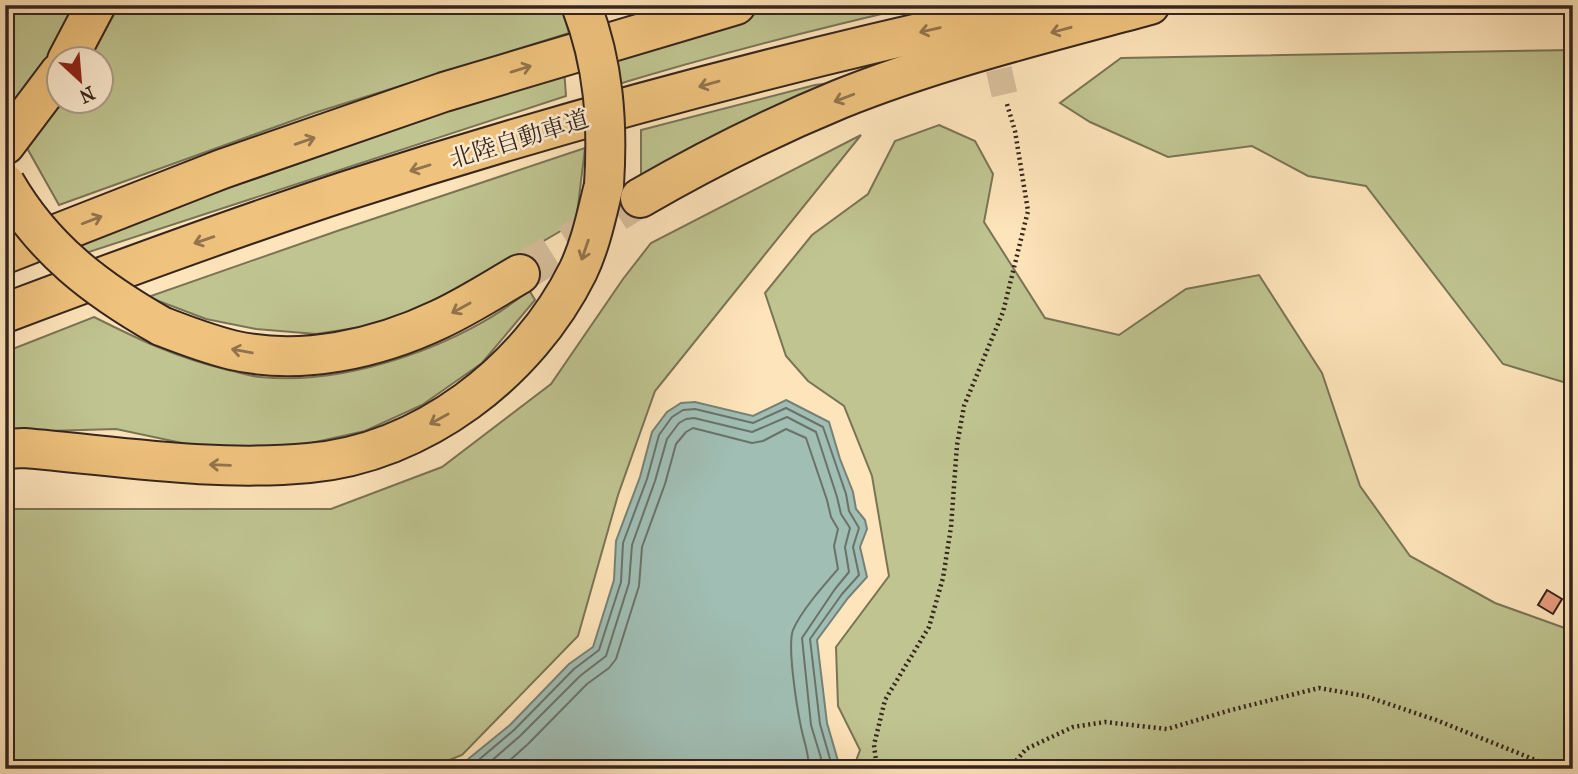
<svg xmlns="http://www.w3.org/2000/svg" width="1578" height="774" font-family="'IM FELL French Canon','Noto Serif JP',serif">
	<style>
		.green { fill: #bfc490; stroke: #7a7457; stroke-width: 2 }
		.water { fill: #a0beb4; stroke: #758178; stroke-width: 2 }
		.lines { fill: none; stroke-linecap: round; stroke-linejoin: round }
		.shore { stroke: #6a7269; stroke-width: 2 }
		.building { fill: #e89c7d; stroke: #35251e; stroke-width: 2 }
		.street-tunnel { stroke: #d6be9b; stroke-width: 26; stroke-dasharray: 26 13; stroke-linecap: butt }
		.highway-tunnel { stroke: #d6be9b; stroke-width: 38; stroke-dasharray: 38 19; stroke-linecap: butt }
		.highway-casing { stroke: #35251e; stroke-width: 42 }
		.path { stroke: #35251e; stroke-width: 4.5; stroke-dasharray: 2 3.5; stroke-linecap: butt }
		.highway { stroke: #efc27d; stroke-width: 38 }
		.highway-bridge-casing { stroke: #35251e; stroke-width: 42; stroke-linecap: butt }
		.highway-bridge { stroke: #efc27d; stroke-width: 38 }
		.oneway { stroke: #92744e }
		.labels { text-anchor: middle; stroke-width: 5; stroke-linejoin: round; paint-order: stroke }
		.street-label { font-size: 24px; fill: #35251e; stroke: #feedd2 }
	</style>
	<rect width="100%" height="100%" fill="#fee4ba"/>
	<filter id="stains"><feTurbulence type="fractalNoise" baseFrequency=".00286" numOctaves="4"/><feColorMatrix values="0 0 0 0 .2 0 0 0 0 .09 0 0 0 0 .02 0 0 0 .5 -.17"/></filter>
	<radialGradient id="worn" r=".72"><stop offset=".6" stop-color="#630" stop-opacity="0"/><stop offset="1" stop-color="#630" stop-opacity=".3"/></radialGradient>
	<!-- green -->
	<g class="green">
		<polygon points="5,5 81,5 13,117 5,90"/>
		<polygon points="119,5 561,5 569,33 314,113 59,205 27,148 61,102 102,102 102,60 89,59"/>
		<path d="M787,5h133c-104,24 -207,50 -308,81l-6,-31z"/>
		<polygon points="1573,50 1573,385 1503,364 1366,186 1308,176 1252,146 1168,157 1090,122 1060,103 1121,58"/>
		<polygon points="564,69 566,96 86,253 74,243"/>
		<polygon points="853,80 641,184 641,130 815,85"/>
		<polygon points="939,125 975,141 993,174 984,222 1045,318 1119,335 1186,289 1259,275 1322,373 1360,486 1410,556 1495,603 1573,631 1573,769 853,769 860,750 838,706 836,647 889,576 872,476 844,406 808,381 786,356 765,293 812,235 868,194 895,141"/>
		<polygon points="861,135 655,391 618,495 578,636 462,755 426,769 5,769 5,509 331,509 442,467 551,384 623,279 651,243"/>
		<polygon points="585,148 576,222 501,266 413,312 362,327 316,334 256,329 206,319 148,297 340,230"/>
		<path d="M529,290l6,10 -53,63 -60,42 -57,26 -72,16 -97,-1 -80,-17 -69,2 -42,5v-84l89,-35c46,23 83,41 134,53 10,2 21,6 32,7 86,9 204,-32 269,-87z"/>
	</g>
	<!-- water -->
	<polygon class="water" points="786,400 829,422 840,459 853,492 856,509 865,520 867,529 860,547 867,577 848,598 817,640 827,723 838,761 834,769 456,769 510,725 569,664 593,647 614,580 616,541 640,477 652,432 667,412 681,403 695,402 753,416"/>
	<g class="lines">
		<!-- shore -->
		<g class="shore">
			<polyline points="468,769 514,730 574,669 599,650 621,582 623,543 647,479 659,435 672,417 683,410 695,409 753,423 786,408 823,427 846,494 849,511 859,528 853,547 859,575 842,594 810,639 820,724 830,759 828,769"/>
			<polyline points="482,769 520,736 580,676 606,656 629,583 632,545 655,481 667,439 679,423 686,419 694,418 752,432 787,417 816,432 837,497 841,514 850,528 845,547 849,572 835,589 802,638 811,725 821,758 819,769"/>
			<path d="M500,769l28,-25 59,-60 22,-16 7,-9 23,-73 3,-39 23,-63 11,-40 10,-12 7,-4 59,15 11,-2 23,-12 20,9 21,62 4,17 7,12 -4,17 4,23c-14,16 -37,42 -45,61 -6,16 4,78 8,97 3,15 8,26 8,42"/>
		</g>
	</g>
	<!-- building -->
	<polygon class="building" points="1547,590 1562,599 1553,614 1538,605"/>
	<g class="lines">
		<!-- street-tunnel -->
		<polyline class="street-tunnel" points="990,31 1006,101"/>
		<!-- highway-tunnel -->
		<polyline class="highway-tunnel" points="520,274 640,198"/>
		<defs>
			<g id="highway">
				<polyline points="67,60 96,5"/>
				<polyline points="5,145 60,72"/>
				<path d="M640,198c64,-37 132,-71 200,-99 100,-40 206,-66 310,-94"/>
				<polyline points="5,254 222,169 444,92 736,5"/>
				<path d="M5,313c114,-43 228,-85 344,-123 229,-74 461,-135 696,-185"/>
				<path d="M161,326c23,9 47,18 71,24 69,16 145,-1 208,-31 28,-13 54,-30 80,-45"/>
				<path d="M5,449l19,-1c94,8 190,24 285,15 113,-10 219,-91 269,-192 13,-27 19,-58 26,-86"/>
			</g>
		</defs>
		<!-- highway casing -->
		<use href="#highway" class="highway-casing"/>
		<!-- path -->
		<g class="path">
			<polyline points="877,769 874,745 885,700 929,627 943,578 951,527 957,445 964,406 1003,312 1028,211 1015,131 1006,101"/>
			<polyline points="1009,769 1026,749 1073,727 1105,722 1167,729 1231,710 1319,688 1365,696 1436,720 1558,769"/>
		</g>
		<!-- highway -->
		<use href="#highway" class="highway"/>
		<defs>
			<g id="highway-bridge">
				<path d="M581,5c23,59 27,118 23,180"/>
				<path d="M5,183c38,66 91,106 156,143"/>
			</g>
		</defs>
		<!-- highway-bridge casing -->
		<use href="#highway-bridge" class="highway-bridge-casing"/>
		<!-- highway-bridge -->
		<use href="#highway-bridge" class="highway-bridge"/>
	</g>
	<!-- one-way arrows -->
	<defs><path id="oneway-shaft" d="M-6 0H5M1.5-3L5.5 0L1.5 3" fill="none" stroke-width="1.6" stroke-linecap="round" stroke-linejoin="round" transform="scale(1.75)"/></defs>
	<g class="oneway">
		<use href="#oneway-shaft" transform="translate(930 30) rotate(167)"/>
		<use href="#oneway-shaft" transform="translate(1061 30) rotate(165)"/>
		<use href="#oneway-shaft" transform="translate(521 69) rotate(-17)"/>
		<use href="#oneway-shaft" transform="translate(709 84) rotate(164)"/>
		<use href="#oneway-shaft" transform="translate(844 98) rotate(159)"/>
		<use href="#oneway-shaft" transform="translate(305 141) rotate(-19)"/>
		<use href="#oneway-shaft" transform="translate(420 168) rotate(163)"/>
		<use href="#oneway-shaft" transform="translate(92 220) rotate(-21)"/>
		<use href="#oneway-shaft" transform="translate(204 240) rotate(161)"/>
		<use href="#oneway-shaft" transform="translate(585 250) rotate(109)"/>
		<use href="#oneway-shaft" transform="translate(461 308) rotate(151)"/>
		<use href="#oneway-shaft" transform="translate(242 351) rotate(-170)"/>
		<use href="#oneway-shaft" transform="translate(439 419) rotate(151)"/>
		<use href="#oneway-shaft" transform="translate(220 465) rotate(-178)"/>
	</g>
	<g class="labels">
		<!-- street labels -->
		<g class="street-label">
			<text transform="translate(519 139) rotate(-17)" y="8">北陸自動車道</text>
		</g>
	</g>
	<!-- margin -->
	<rect width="1578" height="774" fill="none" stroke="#fee4ba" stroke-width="28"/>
	<rect x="7" y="7" width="1564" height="760" fill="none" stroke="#35251e" stroke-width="3.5"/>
	<rect x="14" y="14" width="1550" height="746" fill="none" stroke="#35251e" stroke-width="2"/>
	<!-- north arrow -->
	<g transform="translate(80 80) rotate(154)"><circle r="33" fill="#feedd2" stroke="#ae9d8a" stroke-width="2"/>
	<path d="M0-5L12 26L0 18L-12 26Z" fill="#8f2418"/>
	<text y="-10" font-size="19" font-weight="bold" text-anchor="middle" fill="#35251e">N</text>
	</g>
	<rect width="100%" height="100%" filter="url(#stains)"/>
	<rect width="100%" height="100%" fill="url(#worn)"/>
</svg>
